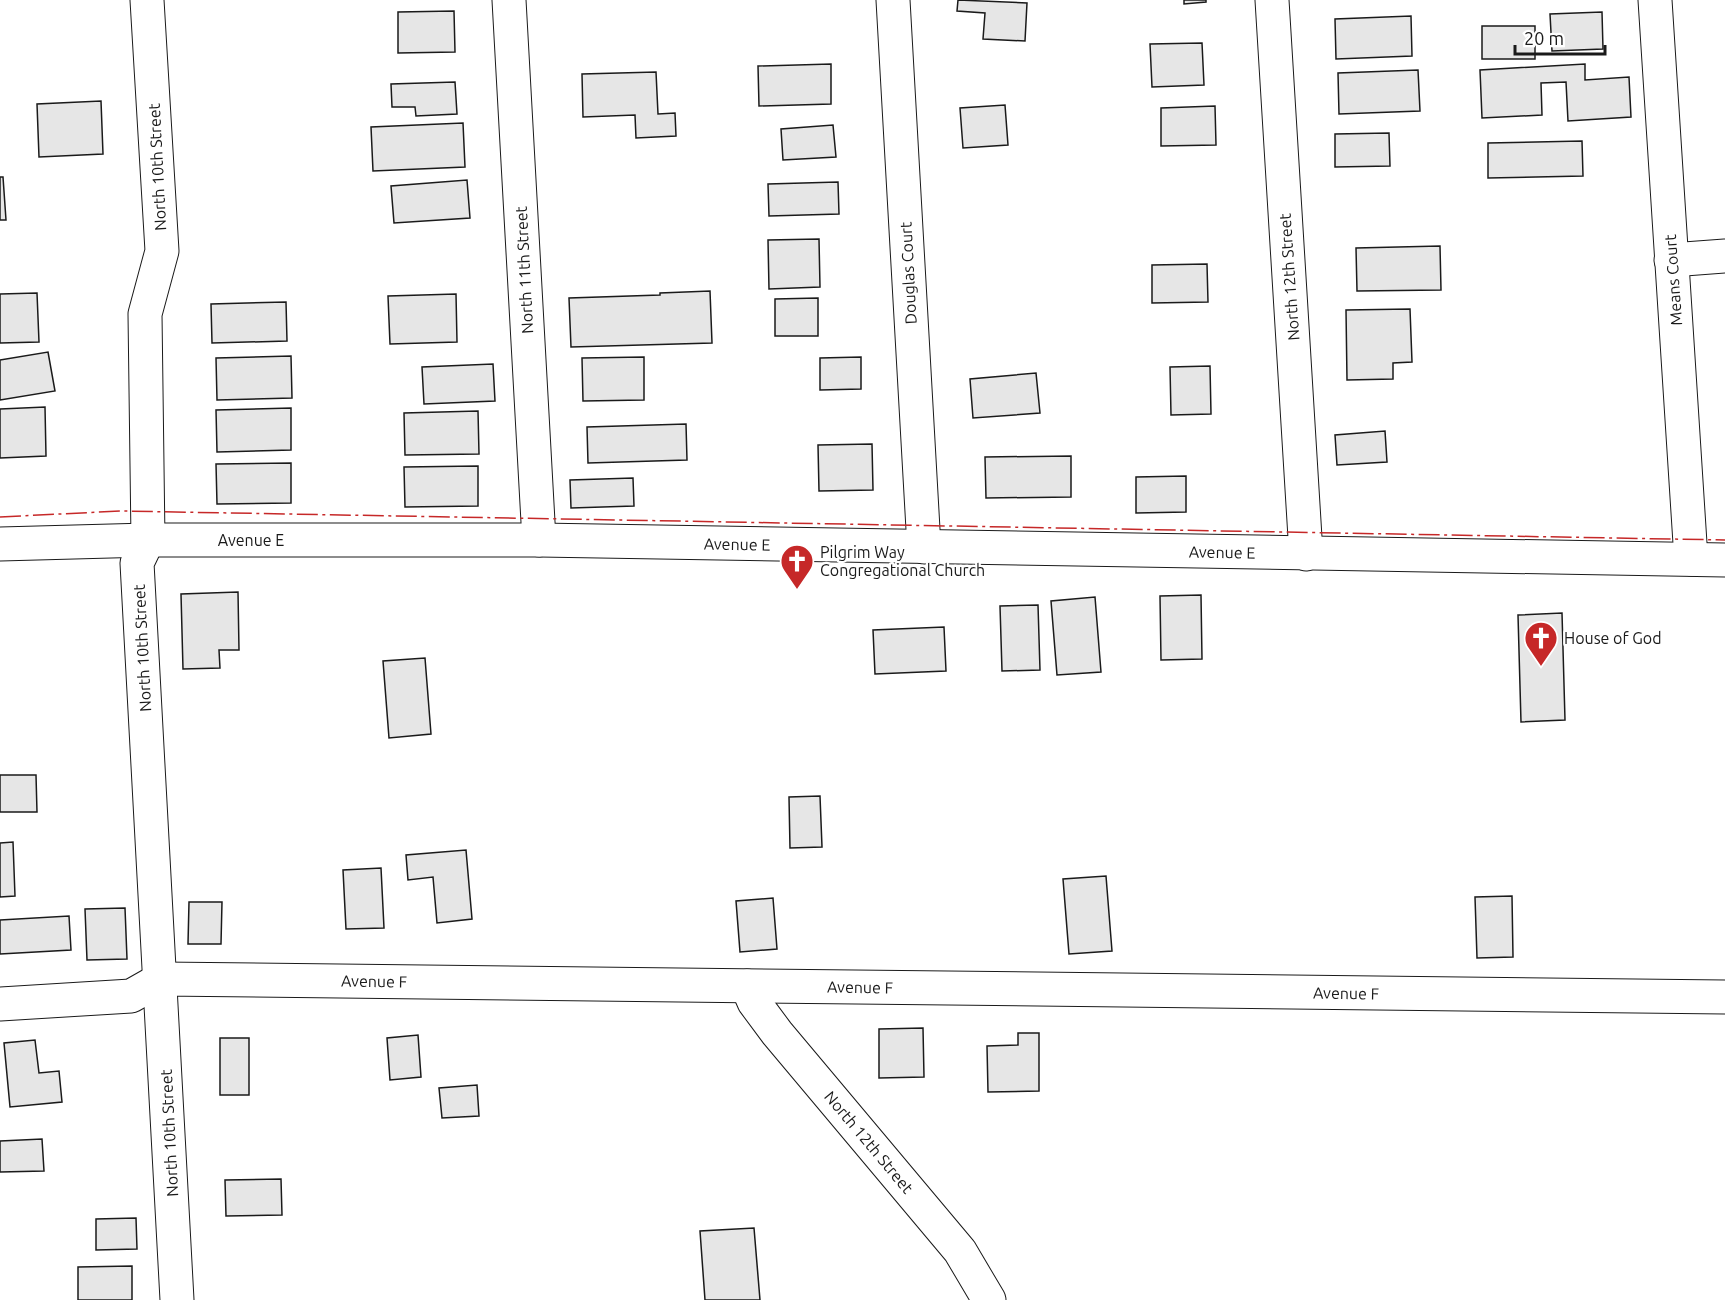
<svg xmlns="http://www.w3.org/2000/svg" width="1725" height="1300" font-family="Ubuntu,sans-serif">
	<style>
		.building { fill: #e6e6e6; stroke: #1a1a1a; stroke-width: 1.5 }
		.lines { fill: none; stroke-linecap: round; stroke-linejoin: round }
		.minor-casing { stroke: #1a1a1a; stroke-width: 35 }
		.minor { stroke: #fff; stroke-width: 33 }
		.power { stroke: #c62828; stroke-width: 1.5; stroke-dasharray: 21 4.5 3 4.5; stroke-linecap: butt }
		.labels { text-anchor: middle; stroke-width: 4.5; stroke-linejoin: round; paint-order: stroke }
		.street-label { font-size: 16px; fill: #1a1a1a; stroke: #fff }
		.poi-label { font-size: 16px; fill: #1a1a1a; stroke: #fff; text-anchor: start }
	</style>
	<rect width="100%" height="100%" fill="#fff"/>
	<!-- building -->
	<g class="building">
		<polygon points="958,0 1027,3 1025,41 983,39 985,13 957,11"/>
		<polygon points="1184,0 1206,0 1206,2 1184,4"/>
		<polygon points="454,11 455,52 398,53 398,12"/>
		<polygon points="1602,12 1603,49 1552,51 1550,14"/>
		<polygon points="1411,16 1412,56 1336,59 1335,19"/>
		<rect x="1482" y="26" width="53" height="33"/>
		<polygon points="1202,43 1204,85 1152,87 1150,44"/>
		<polygon points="831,64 831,104 759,106 758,66"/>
		<polygon points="1585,64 1585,80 1629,77 1631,117 1568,121 1566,82 1541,83 1542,115 1482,118 1480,70"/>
		<polygon points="1418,70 1420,111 1339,114 1338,73"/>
		<polygon points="656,72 658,114 675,113 676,136 636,138 635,115 583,117 582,74"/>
		<polygon points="455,82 457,114 416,116 415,107 392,107 391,84"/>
		<polygon points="101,101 103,154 39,157 37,104"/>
		<polygon points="1005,105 1008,145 963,148 960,108"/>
		<polygon points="1215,106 1216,145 1161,146 1161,108"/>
		<polygon points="463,123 465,167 373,171 371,127"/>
		<polygon points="833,125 836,157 783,160 781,129"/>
		<polygon points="1389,133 1390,166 1335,167 1335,134"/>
		<polygon points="1582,141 1583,176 1488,178 1488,143"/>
		<polygon points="0,177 3,177 6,220 0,220"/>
		<polygon points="467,180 470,218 394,223 391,186"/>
		<polygon points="838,182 839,214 769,216 768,184"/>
		<polygon points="819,239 820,287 769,289 768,240"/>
		<polygon points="1440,246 1441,290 1357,291 1356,248"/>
		<polygon points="1207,264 1208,302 1152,303 1152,265"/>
		<polygon points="710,291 712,343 571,347 569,298 660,295 660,293"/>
		<polygon points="37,293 39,342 0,343 0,294"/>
		<polygon points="456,294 457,342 390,344 388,296"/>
		<polygon points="818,298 818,336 775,336 775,299"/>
		<polygon points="286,302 287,341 212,343 211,304"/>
		<polygon points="1410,309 1412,362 1393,363 1393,379 1347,380 1346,310"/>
		<polygon points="48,352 55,391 0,400 0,360"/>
		<polygon points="291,356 292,398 217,400 216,358"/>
		<polygon points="644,357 644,400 583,401 582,358"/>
		<polygon points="861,357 861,389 820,390 820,358"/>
		<polygon points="493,364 495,401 424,404 422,367"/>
		<polygon points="1210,366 1211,414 1171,415 1170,367"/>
		<polygon points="1036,373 1040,413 973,418 970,379"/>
		<polygon points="45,407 46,456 0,458 0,409"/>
		<polygon points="291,408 291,450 217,452 216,410"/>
		<polygon points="478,411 479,454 405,455 404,413"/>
		<polygon points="686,424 687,460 588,463 587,427"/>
		<polygon points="1385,431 1387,462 1337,465 1335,435"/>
		<polygon points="872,444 873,490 819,491 818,445"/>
		<polygon points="1071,456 1071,497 986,498 985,457"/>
		<polygon points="291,463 291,503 217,504 216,464"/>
		<polygon points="478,466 478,506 405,507 404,467"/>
		<polygon points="1186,476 1186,512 1136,513 1136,477"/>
		<polygon points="633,478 634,506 571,508 570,480"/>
		<polygon points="238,592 239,650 219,650 220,668 183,669 181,594"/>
		<polygon points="1201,595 1202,659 1161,660 1160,596"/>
		<polygon points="1095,597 1101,672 1057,675 1051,601"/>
		<polygon points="1038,605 1040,670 1002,671 1000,606"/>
		<polygon points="1562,613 1565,720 1521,722 1518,615"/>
		<polygon points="944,627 946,671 875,674 873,630"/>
		<polygon points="425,658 431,734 389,738 383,661"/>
		<polygon points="0,775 36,775 37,812 0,812"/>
		<polygon points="820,796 822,847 790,848 789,797"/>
		<polygon points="13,842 15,896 0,897 0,843"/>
		<polygon points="466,850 472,919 437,923 433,877 408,880 406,855"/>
		<polygon points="381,868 384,928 346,929 343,870"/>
		<polygon points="1106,876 1112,951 1069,954 1063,879"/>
		<polygon points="1512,896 1513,957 1477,958 1475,897"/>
		<polygon points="773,898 777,949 740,952 736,901"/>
		<polygon points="189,902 222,902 221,944 188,944"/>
		<polygon points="125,908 127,959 87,960 85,909"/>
		<polygon points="69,916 71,950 0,954 0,920"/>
		<polygon points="923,1028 924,1077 879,1078 879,1029"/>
		<polygon points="1018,1033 1039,1033 1039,1091 988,1092 987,1046 1018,1045"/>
		<polygon points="418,1035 421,1077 390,1080 387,1038"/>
		<rect x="220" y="1038" width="29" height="57"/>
		<polygon points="35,1040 39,1073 59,1071 62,1102 10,1107 4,1043"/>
		<polygon points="477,1085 479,1116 442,1118 439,1088"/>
		<polygon points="42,1139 44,1171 0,1172 0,1141"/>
		<polygon points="281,1179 282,1215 226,1216 225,1180"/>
		<polygon points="136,1218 137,1249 96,1250 96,1219"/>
		<polygon points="754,1228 760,1300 705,1300 700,1231"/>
		<polygon points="132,1266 132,1300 78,1300 78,1267"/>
	</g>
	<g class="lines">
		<defs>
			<g id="minor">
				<polyline points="147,0 162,251 145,314 148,540 137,563 177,1300"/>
				<polyline points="509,0 539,540"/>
				<polyline points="893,0 924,547"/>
				<polyline points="1272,0 1306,554"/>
				<polyline points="1655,0 1691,559"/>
				<polyline points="1671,260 1725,256"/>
				<polyline points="0,544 148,540 539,540 1725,560"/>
				<polyline points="747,986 754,1002 777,1033 960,1251 989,1300"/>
				<polyline points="0,1004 131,996 161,979 1725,997"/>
			</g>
		</defs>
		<!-- minor casing -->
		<use href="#minor" class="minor-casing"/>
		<!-- minor -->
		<use href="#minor" class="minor"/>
		<!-- power -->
		<polyline class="power" points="0,517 121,511 1725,540"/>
	</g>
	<!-- icons -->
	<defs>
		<symbol id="church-pin" viewBox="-11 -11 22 30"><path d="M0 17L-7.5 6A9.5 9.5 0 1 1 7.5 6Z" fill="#c62828" stroke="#fff"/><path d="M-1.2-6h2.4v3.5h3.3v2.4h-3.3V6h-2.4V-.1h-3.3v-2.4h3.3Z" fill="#fff"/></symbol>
	</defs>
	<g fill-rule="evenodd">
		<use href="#church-pin" x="778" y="542" width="38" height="52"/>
		<use href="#church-pin" x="1522" y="619" width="38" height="52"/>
	</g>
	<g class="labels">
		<!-- street labels -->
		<g class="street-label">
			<text transform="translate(157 167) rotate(-93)" y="6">North 10th Street</text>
			<text transform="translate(524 270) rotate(-93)" y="6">North 11th Street</text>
			<text transform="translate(908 273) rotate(-93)" y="6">Douglas Court</text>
			<text transform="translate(1289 277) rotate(-94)" y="6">North 12th Street</text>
			<text transform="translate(1673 280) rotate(-94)" y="6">Means Court</text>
			<text x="251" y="546">Avenue E</text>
			<text transform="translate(737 544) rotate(1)" y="6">Avenue E</text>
			<text transform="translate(1222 552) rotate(1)" y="6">Avenue E</text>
			<text transform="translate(142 648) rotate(-93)" y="6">North 10th Street</text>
			<text transform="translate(374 981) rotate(1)" y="6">Avenue F</text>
			<text transform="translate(860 987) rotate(1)" y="6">Avenue F</text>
			<text transform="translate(1346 993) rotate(1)" y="6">Avenue F</text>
			<text transform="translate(169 1133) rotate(-93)" y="6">North 10th Street</text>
			<text transform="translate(869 1142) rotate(50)" y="6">North 12th Street</text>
		</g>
		<!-- poi labels -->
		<g class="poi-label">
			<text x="820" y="558">Pilgrim Way<tspan x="820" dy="18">Congregational Church</tspan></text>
			<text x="1564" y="644">House of God</text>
		</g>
	</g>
	<!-- scale -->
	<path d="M1515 45v9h90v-9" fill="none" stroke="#1a1a1a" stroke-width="3"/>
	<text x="1524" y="45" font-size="18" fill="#1a1a1a" stroke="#ffffff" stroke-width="4.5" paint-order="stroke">20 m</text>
</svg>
